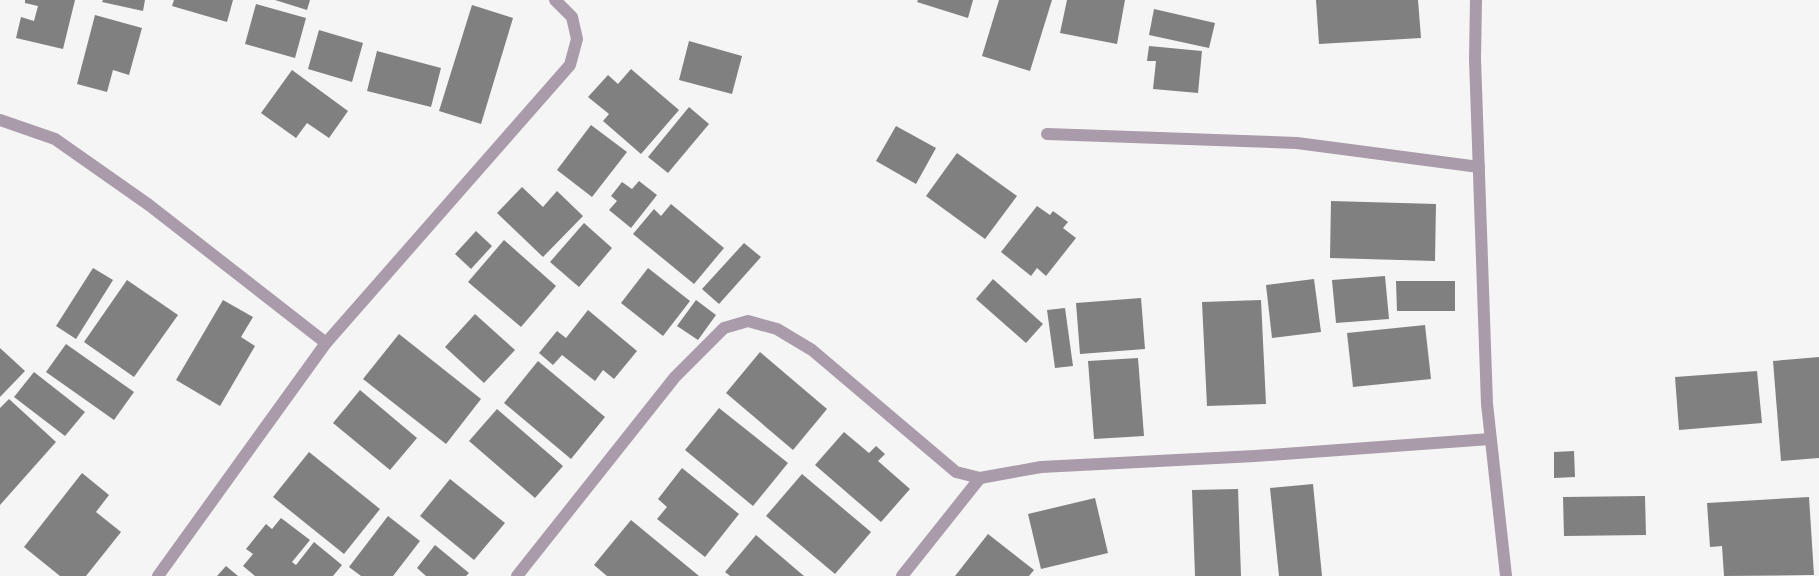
<svg xmlns="http://www.w3.org/2000/svg" width="1819" height="576" font-family="Raleway,sans-serif">
	<style>
		.building { fill: #818080 }
		.lines { fill: none; stroke-linecap: round; stroke-linejoin: round }
		.minor { stroke: #a99ba9; stroke-width: 12 }
	</style>
	<rect width="100%" height="100%" fill="#f5f5f6"/>
	<!-- building -->
	<g class="building">
		<polygon points="25,0 75,0 63,49 16,38 21,17 34,21 38,6 25,3"/>
		<polygon points="103,0 145,0 143,11 102,2"/>
		<polygon points="174,0 233,0 227,22 172,6"/>
		<polygon points="275,0 310,0 307,10"/>
		<polygon points="918,0 973,0 968,18 917,2"/>
		<polygon points="999,0 1052,0 1030,71 982,56"/>
		<polygon points="1067,0 1125,0 1117,44 1060,33"/>
		<polygon points="1316,0 1418,0 1421,38 1319,44"/>
		<polygon points="256,4 306,18 295,58 245,44"/>
		<polygon points="472,5 513,18 481,124 439,111"/>
		<polygon points="1154,9 1215,23 1209,48 1149,35"/>
		<polygon points="95,15 142,28 129,75 113,70 107,92 77,84"/>
		<polygon points="319,30 363,43 352,82 308,69"/>
		<polygon points="689,41 742,56 732,94 679,80"/>
		<polygon points="1149,46 1202,51 1198,93 1153,89 1156,61 1147,61"/>
		<polygon points="377,51 441,68 431,107 367,91"/>
		<polygon points="631,69 679,110 641,154 603,121 609,114 588,97 608,75 618,84"/>
		<polygon points="292,70 348,111 329,138 307,123 296,138 261,113"/>
		<polygon points="689,107 709,124 668,173 648,157"/>
		<polygon points="591,125 627,152 592,197 557,170"/>
		<polygon points="896,126 936,148 916,184 876,161"/>
		<polygon points="957,153 1017,196 985,239 926,196"/>
		<polygon points="639,181 657,195 631,228 609,210 617,201 611,196 622,182 632,189"/>
		<polygon points="522,187 543,207 557,191 583,216 543,257 497,213"/>
		<polygon points="1331,201 1436,204 1435,261 1330,258"/>
		<polygon points="671,204 724,248 694,284 633,234 654,209 661,216"/>
		<polygon points="1037,206 1050,215 1053,211 1068,222 1063,228 1076,238 1046,276 1037,268 1031,276 1001,252"/>
		<polygon points="584,223 612,248 579,287 550,262"/>
		<polygon points="476,231 492,246 471,269 455,254"/>
		<polygon points="504,240 556,286 521,327 468,282"/>
		<polygon points="744,243 761,257 719,304 702,289"/>
		<polygon points="93,268 113,280 76,339 56,326"/>
		<polygon points="648,268 690,301 663,336 621,303"/>
		<polygon points="1385,276 1389,319 1336,323 1332,280"/>
		<polygon points="993,279 1043,324 1026,343 976,299"/>
		<polygon points="1314,279 1321,332 1272,338 1266,285"/>
		<polygon points="127,280 178,315 134,377 84,342"/>
		<polygon points="1396,281 1455,281 1455,311 1397,311"/>
		<polygon points="1141,298 1145,349 1080,354 1076,303"/>
		<polygon points="223,300 253,317 241,337 255,346 220,406 176,380"/>
		<polygon points="696,300 716,315 698,340 677,326"/>
		<polygon points="1261,300 1266,404 1207,406 1202,302"/>
		<polygon points="1065,308 1073,366 1055,368 1047,310"/>
		<polygon points="588,310 637,351 614,379 603,370 595,381 562,355 553,365 539,353 557,331 566,338"/>
		<polygon points="475,314 515,350 484,383 445,347"/>
		<polygon points="1425,325 1431,379 1353,387 1347,333"/>
		<polygon points="399,334 481,399 446,444 363,379"/>
		<polygon points="66,344 134,392 114,420 46,372"/>
		<polygon points="0,348 25,371 0,397"/>
		<polygon points="760,352 827,409 793,450 726,393"/>
		<polygon points="1819,357 1819,458 1781,461 1773,361"/>
		<polygon points="1138,358 1144,436 1094,439 1088,361"/>
		<polygon points="538,361 605,417 571,459 504,403"/>
		<polygon points="1757,371 1762,423 1679,430 1675,377"/>
		<polygon points="34,372 85,412 65,436 14,397"/>
		<polygon points="360,390 417,438 390,470 333,423"/>
		<polygon points="9,399 56,442 0,505 0,408"/>
		<polygon points="719,408 788,463 753,506 685,450"/>
		<polygon points="497,409 563,466 535,498 469,441"/>
		<polygon points="844,432 869,453 876,446 885,454 878,461 910,489 881,522 815,465"/>
		<polygon points="1574,451 1575,477 1554,478 1554,452"/>
		<polygon points="309,452 380,509 344,554 273,497"/>
		<polygon points="682,468 739,514 705,557 657,519 667,507 658,499"/>
		<polygon points="82,473 109,495 96,512 121,532 86,576 60,576 24,547"/>
		<polygon points="802,474 871,532 835,574 766,516"/>
		<polygon points="450,479 505,523 474,560 420,516"/>
		<polygon points="1313,484 1322,576 1279,576 1270,488"/>
		<polygon points="1238,489 1241,576 1195,576 1192,490"/>
		<polygon points="1645,496 1646,535 1564,536 1563,497"/>
		<polygon points="1809,497 1814,575 1724,576 1722,546 1710,547 1707,503"/>
		<polygon points="1095,498 1108,553 1041,569 1028,514"/>
		<polygon points="388,516 420,541 393,576 361,576 349,567"/>
		<polygon points="281,518 310,540 292,562 296,565 314,542 342,565 333,576 255,576 243,566 253,554 246,549 266,524 272,529"/>
		<polygon points="631,520 699,576 607,576 594,565"/>
		<polygon points="988,534 1034,570 1029,576 955,576"/>
		<polygon points="756,535 804,576 730,576 725,572"/>
		<polygon points="435,545 469,573 466,576 426,576 417,568"/>
		<polygon points="226,566 238,576 217,576"/>
	</g>
	<g class="lines">
		<!-- minor -->
		<g class="minor">
			<polyline points="1476,0 1475,59 1487,404 1506,576"/>
			<polyline points="0,120 55,139 149,205 326,343"/>
			<polyline points="1047,134 1297,143 1479,167"/>
			<polyline points="158,576 326,343 570,65 577,39 572,17 555,0"/>
			<polyline points="517,576 675,377 724,328 748,321 777,329 812,350 956,472 980,478 1041,467 1255,456 1490,439"/>
			<polyline points="902,576 980,478"/>
		</g>
	</g>
</svg>
